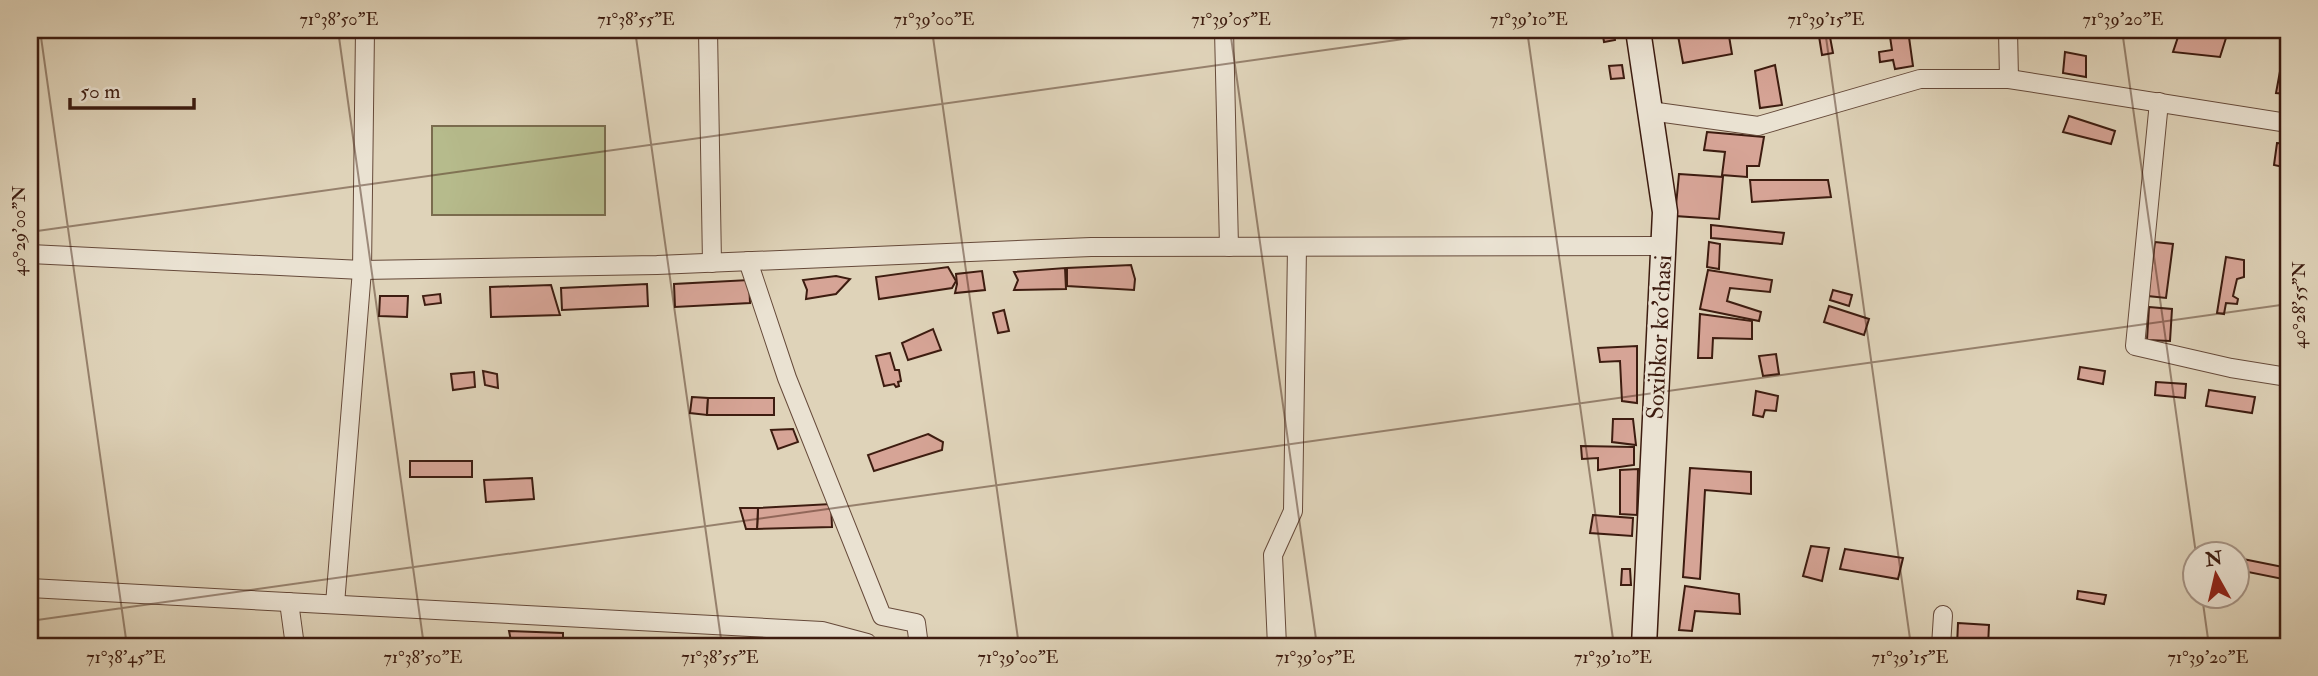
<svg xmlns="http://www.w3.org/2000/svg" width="2318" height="676" font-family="'IM FELL Double Pica',serif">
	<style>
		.green { fill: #b6bb8c; stroke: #7a6c4e; stroke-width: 2 }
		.building { fill: #d6a496; stroke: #3d1c10; stroke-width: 2 }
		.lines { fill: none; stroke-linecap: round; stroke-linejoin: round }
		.minor-casing { stroke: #664a3a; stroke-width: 20 }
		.secondary-casing { stroke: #3d1c10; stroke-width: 27 }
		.minor { stroke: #eae2d2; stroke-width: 18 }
		.secondary { stroke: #eae2d2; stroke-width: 24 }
		.ticks { fill: none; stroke: #3d1c10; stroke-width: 2; stroke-opacity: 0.45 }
		.labels { text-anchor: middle; stroke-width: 6; stroke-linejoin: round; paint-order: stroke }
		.street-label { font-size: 24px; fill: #3d1c10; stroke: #eae2d2 }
		.neatline { fill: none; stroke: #3d1c10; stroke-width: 2.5 }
		.ticks-label { font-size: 18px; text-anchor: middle; fill: #3d1c10 }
	</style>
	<rect width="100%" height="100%" fill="#dfd3b9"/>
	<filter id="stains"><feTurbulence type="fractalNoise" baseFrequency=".00286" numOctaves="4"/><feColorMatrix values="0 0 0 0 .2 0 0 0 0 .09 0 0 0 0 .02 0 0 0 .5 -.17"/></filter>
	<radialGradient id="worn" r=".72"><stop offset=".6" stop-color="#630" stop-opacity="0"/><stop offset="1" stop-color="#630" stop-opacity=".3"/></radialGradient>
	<!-- green -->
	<rect class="green" x="432" y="126" width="173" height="89"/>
	<!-- building -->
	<g class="building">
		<polygon points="1602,30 1614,30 1615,40 1604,42"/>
		<polygon points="1677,30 1728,30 1732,54 1683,63"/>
		<polygon points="1818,30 1852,30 1853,31 1830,37 1833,53 1822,55"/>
		<polygon points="1889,30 1908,30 1913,66 1895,69 1893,60 1880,62 1879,52 1892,50"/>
		<polygon points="1977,30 1997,30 1998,36 1979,38"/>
		<polygon points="2179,34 2226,38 2220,57 2173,52"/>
		<polygon points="2285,44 2288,45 2288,94 2276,93"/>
		<polygon points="2065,52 2086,56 2086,77 2063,73"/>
		<polygon points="1622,65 1624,78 1611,79 1609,66"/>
		<polygon points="1775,65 1782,105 1760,108 1755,71"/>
		<polygon points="2069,116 2115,131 2111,144 2063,132"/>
		<polygon points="1707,132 1764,137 1759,166 1747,166 1747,177 1722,175 1725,152 1704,150"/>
		<polygon points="2277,143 2288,144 2288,168 2274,165"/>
		<polygon points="1679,174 1723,177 1719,219 1675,216"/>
		<polygon points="1750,180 1828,180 1831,197 1752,202"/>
		<polygon points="1711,225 1784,233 1782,244 1711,238"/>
		<polygon points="1709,242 1720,244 1719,269 1707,267"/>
		<polygon points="2155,242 2173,244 2166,298 2148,296"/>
		<polygon points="2226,257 2244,260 2244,277 2237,279 2233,296 2238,299 2237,304 2226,303 2224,314 2217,313"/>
		<polygon points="1131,265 1135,279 1134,290 1067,286 1067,268"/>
		<polygon points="948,267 956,281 952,288 879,299 876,277"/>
		<polygon points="1065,268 1066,289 1014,290 1018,280 1014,272"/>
		<polygon points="1708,270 1772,280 1770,292 1730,288 1727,301 1761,312 1759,321 1700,309"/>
		<polygon points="982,271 985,290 955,293 957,284 956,274"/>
		<polygon points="836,276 850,279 836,294 806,299 807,290 803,280"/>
		<polygon points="749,280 750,303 675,307 674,284"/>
		<polygon points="647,284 648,306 562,310 561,288"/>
		<polygon points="551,285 560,315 491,317 490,287"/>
		<polygon points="1833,290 1852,295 1849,306 1830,300"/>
		<polygon points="440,294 441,303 425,305 423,296"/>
		<polygon points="380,296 408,296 407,317 379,316"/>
		<polygon points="1829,306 1869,319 1864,335 1824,322"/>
		<polygon points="2149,307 2172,309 2170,341 2147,340"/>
		<polygon points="1004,310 1009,331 998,333 993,313"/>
		<polygon points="1700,314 1752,321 1752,339 1713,338 1712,358 1698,358"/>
		<polygon points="933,329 941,350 908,360 902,343"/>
		<polygon points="1637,346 1637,403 1622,401 1620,361 1600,362 1598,348"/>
		<polygon points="890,353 895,370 899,370 901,381 898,382 899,386 896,387 894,384 884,386 876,356"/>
		<polygon points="1776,354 1779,374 1763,376 1759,356"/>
		<polygon points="2080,367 2105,371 2103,384 2078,379"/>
		<polygon points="483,371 497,374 498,388 485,385"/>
		<polygon points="474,372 475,387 453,390 451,374"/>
		<polygon points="2156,382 2186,384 2185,398 2155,395"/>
		<polygon points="2209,390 2255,397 2252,413 2206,406"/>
		<polygon points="1756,391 1778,396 1776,411 1765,410 1763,417 1753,415"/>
		<polygon points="692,397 708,398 707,415 690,413"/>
		<polygon points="708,398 774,398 774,415 707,415"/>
		<polygon points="1613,419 1633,419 1636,445 1612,442"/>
		<polygon points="793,429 798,442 778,449 771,430"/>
		<polygon points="928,434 943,442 942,450 874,471 868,455"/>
		<polygon points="1581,446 1634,447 1634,465 1598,470 1598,458 1582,459"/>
		<rect x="410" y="461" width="62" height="16"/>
		<polygon points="1690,468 1751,472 1751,494 1705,490 1700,579 1683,577"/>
		<polygon points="1638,469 1637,515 1620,514 1620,470"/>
		<polygon points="532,478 534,499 486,502 484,480"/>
		<polygon points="831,504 832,527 757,529 758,508"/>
		<polygon points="740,508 758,508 757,529 746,529"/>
		<polygon points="1593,515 1633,518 1632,536 1590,533"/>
		<polygon points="1811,546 1829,548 1822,581 1803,576"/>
		<polygon points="1845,549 1903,558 1898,579 1840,569"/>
		<polygon points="2238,558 2288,568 2288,580 2238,570"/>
		<polygon points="1622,569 1630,569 1631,585 1621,585"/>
		<polygon points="1685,586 1739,594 1740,614 1695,611 1692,631 1679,630"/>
		<polygon points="2078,591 2106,595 2104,604 2077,599"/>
		<polygon points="1958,623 1989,625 1988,646 1957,646"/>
		<polygon points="509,631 563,633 563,646 512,646"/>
		<polygon points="832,641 832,646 797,646 797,644"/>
	</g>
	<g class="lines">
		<defs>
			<g id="minor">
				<polyline points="708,30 712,263"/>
				<polyline points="1224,30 1229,247"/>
				<polyline points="2008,30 2009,79"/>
				<polyline points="2159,102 2135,346 2231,368 2288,377"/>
				<polyline points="1650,111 1758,126 1920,79 2009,79 2288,123"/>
				<polyline points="30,254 362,270 657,265 1091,247 1663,246"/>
				<polyline points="748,261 787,378 882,616 916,623 919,646"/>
				<polyline points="30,588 822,631 867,643 867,646"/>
				<polyline points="289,602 295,646"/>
				<polyline points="335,604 362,270 365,30"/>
				<polyline points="1277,646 1273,555 1293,511 1297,247"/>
				<polyline points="1941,646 1943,615"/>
			</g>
			<polyline id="secondary" points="1638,30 1665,212 1644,646"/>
		</defs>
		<!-- minor casing -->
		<use href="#minor" class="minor-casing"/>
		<!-- secondary casing -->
		<use href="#secondary" class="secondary-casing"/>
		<!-- minor -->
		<use href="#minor" class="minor"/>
		<!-- secondary -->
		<use href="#secondary" class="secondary"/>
	</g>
	<!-- ticks -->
	<path class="ticks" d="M40,30l87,616M338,30l86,616M635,30l87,616M932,30l87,616M1230,30l87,616M1527,30l87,616M1825,30l86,616M2122,30l74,524M30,232l1438,-202M2202,596l7,50M30,621l2258,-317"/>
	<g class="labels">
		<!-- street labels -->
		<g class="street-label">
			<text transform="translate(1659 337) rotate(-87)" y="8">Soxibkor ko'chasi</text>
		</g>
	</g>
	<!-- margin -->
	<rect width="2318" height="676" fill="none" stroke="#dfd3b9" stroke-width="77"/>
	<!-- north arrow -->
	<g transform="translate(2216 575) rotate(352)"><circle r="33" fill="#eae2d2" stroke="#a59384" stroke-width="2"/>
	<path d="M0-5L12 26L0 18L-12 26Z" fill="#8f2418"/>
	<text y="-10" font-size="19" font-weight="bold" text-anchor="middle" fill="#3d1c10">N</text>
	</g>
	<!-- scale -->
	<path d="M70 98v10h124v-10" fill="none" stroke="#3d1c10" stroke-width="3.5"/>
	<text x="80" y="98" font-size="21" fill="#3d1c10" stroke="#eae2d2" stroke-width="5" paint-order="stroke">50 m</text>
	<rect x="38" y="38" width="2242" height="600" class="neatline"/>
	<g class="ticks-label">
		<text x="339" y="25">71°38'50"E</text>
		<text x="636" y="25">71°38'55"E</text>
		<text x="934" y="25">71°39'00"E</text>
		<text x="1231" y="25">71°39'05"E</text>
		<text x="1529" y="25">71°39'10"E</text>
		<text x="1826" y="25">71°39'15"E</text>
		<text x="2123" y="25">71°39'20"E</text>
		<text transform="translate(19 231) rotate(-90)" y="6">40°29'00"N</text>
		<text transform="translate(2299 305) rotate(-90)" y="6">40°28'55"N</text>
		<text x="126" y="663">71°38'45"E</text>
		<text x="423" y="663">71°38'50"E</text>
		<text x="720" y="663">71°38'55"E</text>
		<text x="1018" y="663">71°39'00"E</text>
		<text x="1315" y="663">71°39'05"E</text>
		<text x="1613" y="663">71°39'10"E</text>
		<text x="1910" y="663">71°39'15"E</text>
		<text x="2208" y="663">71°39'20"E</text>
	</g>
	<rect width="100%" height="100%" filter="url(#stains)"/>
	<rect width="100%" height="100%" fill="url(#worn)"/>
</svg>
